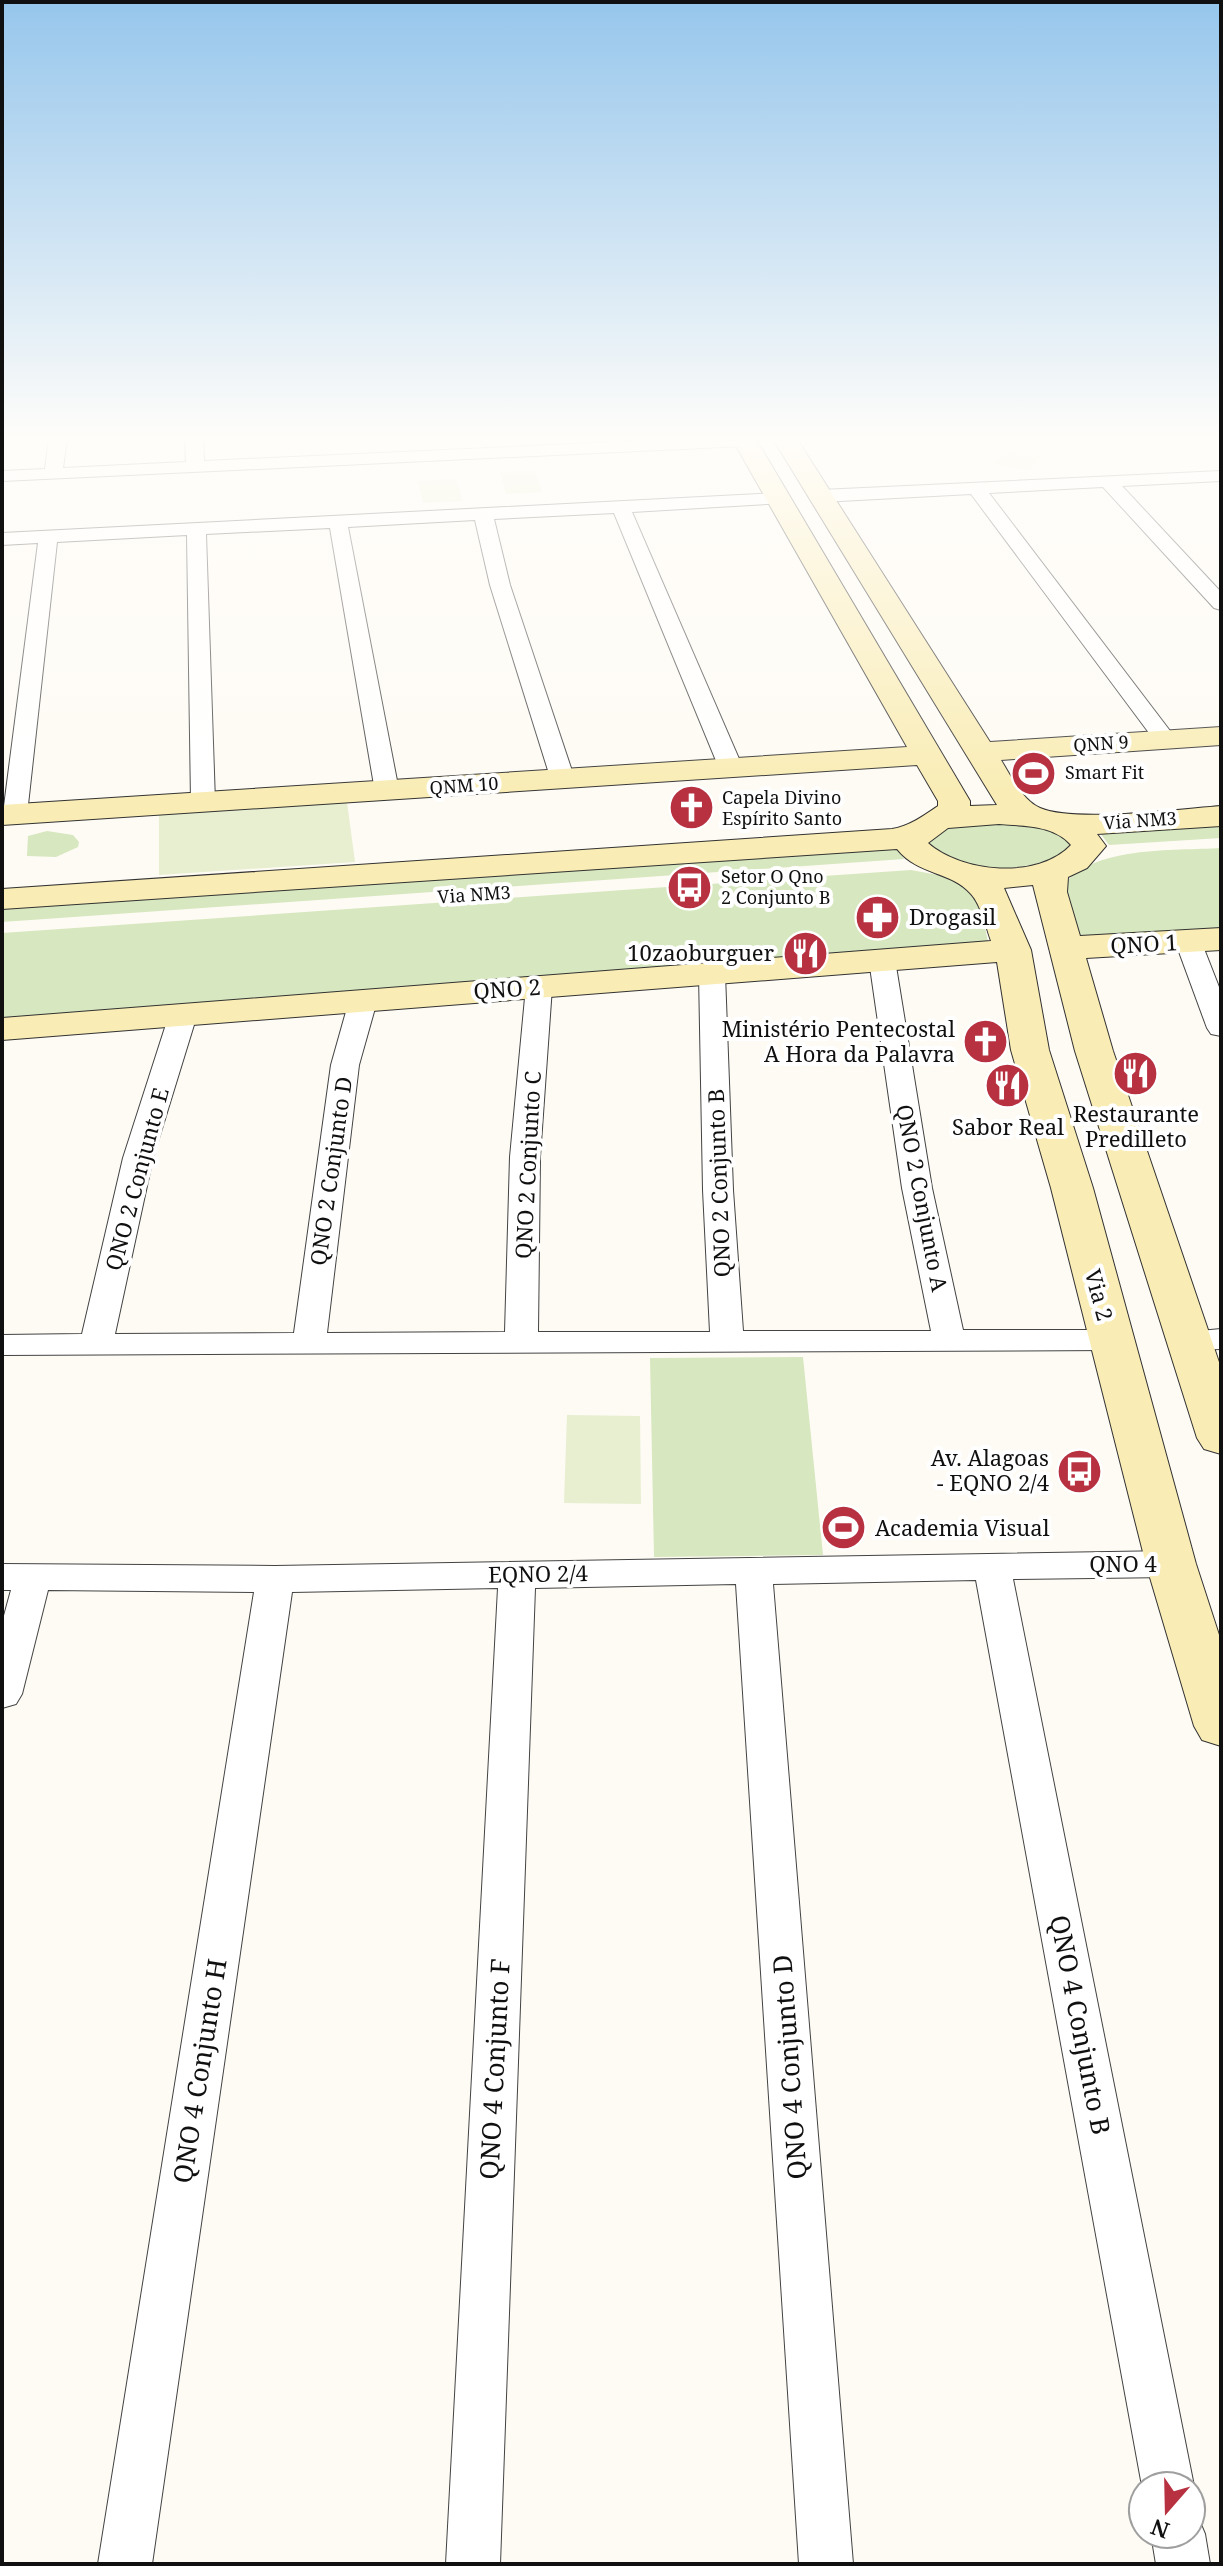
<svg xmlns="http://www.w3.org/2000/svg" width="1223" height="2566" font-family="'Noto Serif',serif">
	<style>
		.green { fill: #d7e7bf }
		.pitch { fill: #e7efd0 }
		.lines { fill: none; stroke-linecap: round; stroke-linejoin: round }
		.street-casing { stroke: #434343; stroke-width: 2 }
		.secondary-casing { stroke: #323232; stroke-width: 2 }
		.street { fill: #fff; fill-rule: evenodd }
		.secondary { fill: #f9ecb4; fill-rule: evenodd }
		.labels { text-anchor: middle; stroke-width: 8; stroke-linejoin: round; paint-order: stroke }
		.far-street-label { font-size: 18px; fill: #101010; stroke: #fff }
		.far-poi-label { font-size: 18px; fill: #101010; stroke: #fff; text-anchor: start }
		.poi-label { font-size: 22px; fill: #101010; stroke: #fff; text-anchor: end }
		.street-label { font-size: 22px; fill: #101010; stroke: #fff }
		.near-street-label { font-size: 26px; fill: #101010; stroke: #fff }
	</style>
	<rect width="100%" height="100%" fill="#fefbf4"/>
	<!-- green -->
	<g class="green">
		<polygon points="1221,821 1221,838 1109,845 1097,829"/>
		<path d="M973,822h55l46,19 -6,15c-31,8 -78,20 -108,9 -11,-4 -23,-15 -32,-22l2,-6 18,-9z"/>
		<polygon points="47,831 73,835 79,842 78,847 56,857 27,856 28,836"/>
		<polygon points="897,843 904,859 2,922 2,907"/>
		<path d="M1221,848v84l-108,8 -44,-4 -8,-47c27,-44 114,-38 160,-41z"/>
		<polygon points="911,870 949,877 979,898 988,942 2,1022 2,933"/>
		<polygon points="803,1357 823,1555 654,1557 650,1358"/>
	</g>
	<!-- pitch -->
	<g class="pitch">
		<polygon points="1018,444 1052,450 1028,470 993,464"/>
		<polygon points="535,471 542,492 506,494 500,472"/>
		<polygon points="457,479 462,501 423,503 418,481"/>
		<polygon points="347,802 355,862 159,875 159,814"/>
		<polygon points="567,1415 640,1416 641,1504 564,1503"/>
	</g>
	<g class="lines">
		<defs>
			<g id="street">
				<polygon points="49,439 67,439 63,468 186,462 185,439 203,439 204,461 681,439 754,441 745,446 2,481 2,471 45,469"/>
				<polygon points="1221,471 1221,481 1122,486 1221,592 1221,610 1214,608 1103,487 989,493 1177,740 1174,745 1158,745 971,494 821,502 812,496 821,490"/>
				<polygon points="778,493 785,495 787,499 785,503 632,512 743,768 739,773 723,773 719,768 614,513 494,519 510,585 575,780 571,785 555,785 551,780 490,585 475,520 348,527 399,791 395,796 379,796 375,791 330,528 206,534 215,802 211,807 195,807 191,802 187,535 57,542 27,814 23,819 7,819 3,814 38,543 2,545 2,533"/>
				<polygon points="1188,933 1197,935 1201,941 1221,992 1221,1036 1211,1034 1207,1028 1175,941 1179,935"/>
				<polygon points="882,952 891,954 895,960 932,1188 963,1330 1111,1330 1123,1333 1127,1340 1123,1347 1111,1350 2,1355 2,1335 82,1334 123,1158 169,1015 173,1009 183,1007 193,1009 197,1015 153,1158 115,1334 294,1333 331,1065 349,1001 353,995 373,995 377,1001 359,1065 327,1333 505,1332 510,1157 526,987 529,981 549,981 552,987 540,1157 538,1332 710,1332 703,1190 699,974 703,968 721,968 725,974 733,1190 743,1331 931,1331 902,1188 869,960 873,954"/>
				<polygon points="1221,1329 1221,1349 1190,1350 1178,1347 1174,1340 1178,1333"/>
				<polygon points="1171,1551 1184,1555 1189,1564 1184,1573 1171,1577 1013,1579 1194,2486 1191,2494 1191,2486 1143,2486 1143,2489 1142,2486 976,1580 773,1584 853,2564 799,2564 736,1584 535,1588 500,2564 446,2564 498,1588 292,1592 152,2564 98,2564 254,1592 48,1590 22,1694 16,1704 2,1708 2,1623 11,1590 2,1590 2,1564 275,1566"/>
				<polygon points="1191,2513 1197,2515 1205,2534 1210,2564 1156,2564 1151,2534 1191,2534"/>
			</g>
			<path id="secondary" d="M732,439h24l214,362v5l27,-1 -224,-366h24l193,303 231,-15v18l-220,15c10,16 21,40 39,48 35,15 140,1 181,-2v20l-124,8 9,12 -19,22 -19,9 -1,15 13,44 141,-8v22l-135,8 27,93 108,317v86l-17,-5 -7,-11 -122,-387 -42,-166 -29,3 27,62 18,100 44,138 103,376 25,77v105l-19,-6 -8,-14 -48,-162 -95,-376 -40,-138 -14,-88 -995,78v-22l989,-77c-5,-14 -10,-36 -20,-47 -20,-23 -52,-18 -74,-45l-895,60v-20l890,-60c16,-2 33,-14 46,-23v-5l-21,-36 -915,60v-20l905,-58zM999,824c25,2 55,1 72,21 -33,35 -109,28 -143,-2l20,-15z"/>
		</defs>
		<!-- street casing -->
		<use href="#street" class="street-casing"/>
		<!-- secondary casing -->
		<use href="#secondary" class="secondary-casing"/>
		<!-- street -->
		<use href="#street" class="street"/>
		<!-- secondary -->
		<use href="#secondary" class="secondary"/>
	</g>
	<!-- sky -->
	<linearGradient id="sky" x2="0" y2="1"><stop stop-color="#96c6ec"/><stop offset="0.55" stop-color="#fffdfa"/><stop offset="1" stop-color="#fffdfa" stop-opacity="0"/></linearGradient>
	<rect width="1223" height="798" fill="url(#sky)"/>
	<!-- icons -->
	<defs>
		<symbol id="stadium-disc" viewBox="-11 -11 22 22"><circle r="9.5" fill="#b73141" stroke="#fff"/><path d="M0-5a6.5 5 0 1 0 0 10a6.5 5 0 1 0 0-10ZM-3.5-1.8h7v3.6h-7Z" fill="#fff"/></symbol>
		<symbol id="church-disc" viewBox="-11 -11 22 22"><circle r="9.5" fill="#b73141" stroke="#fff"/><path d="M-1.2-6h2.4v3.5h3.3v2.4h-3.3V6h-2.4V-.1h-3.3v-2.4h3.3Z" fill="#fff"/></symbol>
		<symbol id="bus-disc" viewBox="-11 -11 22 22"><circle r="9.5" fill="#b73141" stroke="#fff"/><path d="M-5-6H5V4H4V6H2V4H-2V6H-4V4H-5ZM-3.5-4V0h7V-4ZM-3.5 1.2v1.5H-2V1.2ZM2 1.2v1.5H3.5V1.2Z" fill="#fff"/></symbol>
		<symbol id="pharmacy-disc" viewBox="-11 -11 22 22"><circle r="9.5" fill="#b73141" stroke="#fff"/><path d="M-2-6h4v4h4v4h-4v4h-4v-4h-4v-4h4Z" fill="#fff"/></symbol>
		<symbol id="restaurant-disc" viewBox="-11 -11 22 22"><circle r="9.5" fill="#b73141" stroke="#fff"/><path d="M-5-6h1v4h1v-4h1v4h1v-4h1v5L-1.5 .5V6h-2V.5L-5-1ZM5-6V6H3V1.5H1.5Q1.5-4 5-6Z" fill="#fff"/></symbol>
	</defs>
	<g fill-rule="evenodd">
		<use href="#stadium-disc" x="1008" y="748" width="51" height="51"/>
		<use href="#church-disc" x="666" y="782" width="51" height="51"/>
		<use href="#bus-disc" x="664" y="862" width="51" height="51"/>
		<use href="#pharmacy-disc" x="852" y="892" width="51" height="51"/>
		<use href="#restaurant-disc" x="780" y="928" width="51" height="51"/>
		<use href="#church-disc" x="960" y="1016" width="51" height="51"/>
		<use href="#restaurant-disc" x="1110" y="1048" width="51" height="51"/>
		<use href="#restaurant-disc" x="982" y="1060" width="51" height="51"/>
		<use href="#bus-disc" x="1054" y="1446" width="51" height="51"/>
		<use href="#stadium-disc" x="818" y="1502" width="51" height="51"/>
	</g>
	<g class="labels">
		<!-- far-street labels -->
		<g class="far-street-label">
			<text transform="translate(1101 744) rotate(-4)" y="6">QNN 9</text>
			<text transform="translate(464 786) rotate(-4)" y="6">QNM 10</text>
			<text transform="translate(1140 821) rotate(-4)" y="6">Via NM3</text>
			<text transform="translate(474 895) rotate(-4)" y="6">Via NM3</text>
		</g>
		<!-- far-poi labels -->
		<g class="far-poi-label">
			<text x="1065" y="779">Smart Fit</text>
			<text x="722" y="804">Capela Divino<tspan x="722" dy="21">Espírito Santo</tspan></text>
			<text x="721" y="883">Setor O Qno<tspan x="721" dy="21">2 Conjunto B</tspan></text>
		</g>
		<!-- poi labels -->
		<g class="poi-label">
			<text x="909" y="925" text-anchor="start">Drogasil</text>
			<text x="774" y="961">10zaoburguer</text>
			<text x="955" y="1037">Ministério Pentecostal<tspan x="955" dy="25">A Hora da Palavra</tspan></text>
			<text x="1136" y="1122" text-anchor="middle">Restaurante<tspan x="1136" dy="25">Predilleto</tspan></text>
			<text x="1008" y="1135" text-anchor="middle">Sabor Real</text>
			<text x="1049" y="1466">Av. Alagoas<tspan x="1049" dy="25">- EQNO 2/4</tspan></text>
			<text x="875" y="1536" text-anchor="start">Academia Visual</text>
		</g>
		<!-- street labels -->
		<g class="street-label">
			<text transform="translate(1144 944) rotate(-3)" y="8">QNO 1</text>
			<text transform="translate(507 989) rotate(-4)" y="8">QNO 2</text>
			<text transform="translate(528 1165) rotate(-87)" y="8">QNO 2 Conjunto C</text>
			<text transform="translate(331 1171) rotate(-82)" y="8">QNO 2 Conjunto D</text>
			<text transform="translate(137 1179) rotate(-75)" y="8">QNO 2 Conjunto E</text>
			<text transform="translate(719 1183) rotate(-92)" y="8">QNO 2 Conjunto B</text>
			<text transform="translate(922 1198) rotate(79)" y="8">QNO 2 Conjunto A</text>
			<text transform="translate(1099 1295) rotate(75)" y="8">Via 2</text>
			<text x="1123" y="1572">QNO 4</text>
			<text transform="translate(538 1574) rotate(-1)" y="8">EQNO 2/4</text>
		</g>
		<!-- near-street labels -->
		<g class="near-street-label">
			<text transform="translate(1080 2025) rotate(79)" y="9">QNO 4 Conjunto B</text>
			<text transform="translate(790 2067) rotate(-94)" y="9">QNO 4 Conjunto D</text>
			<text transform="translate(495 2069) rotate(-87)" y="9">QNO 4 Conjunto F</text>
			<text transform="translate(200 2071) rotate(-81)" y="9">QNO 4 Conjunto H</text>
		</g>
	</g>
	<!-- border -->
	<rect width="1223" height="2566" fill="none" stroke="#101010" stroke-width="8"/>
	<!-- north arrow -->
	<g transform="translate(1167 2510) rotate(200)"><circle r="38" fill="#ffffff" stroke="#9f9f9f" stroke-width="2"/>
	<path d="M0-6L14 30L0 20L-14 30Z" fill="#b73141"/>
	<text y="-12" font-size="22" font-weight="bold" text-anchor="middle" fill="#101010">N</text>
	</g>
</svg>
